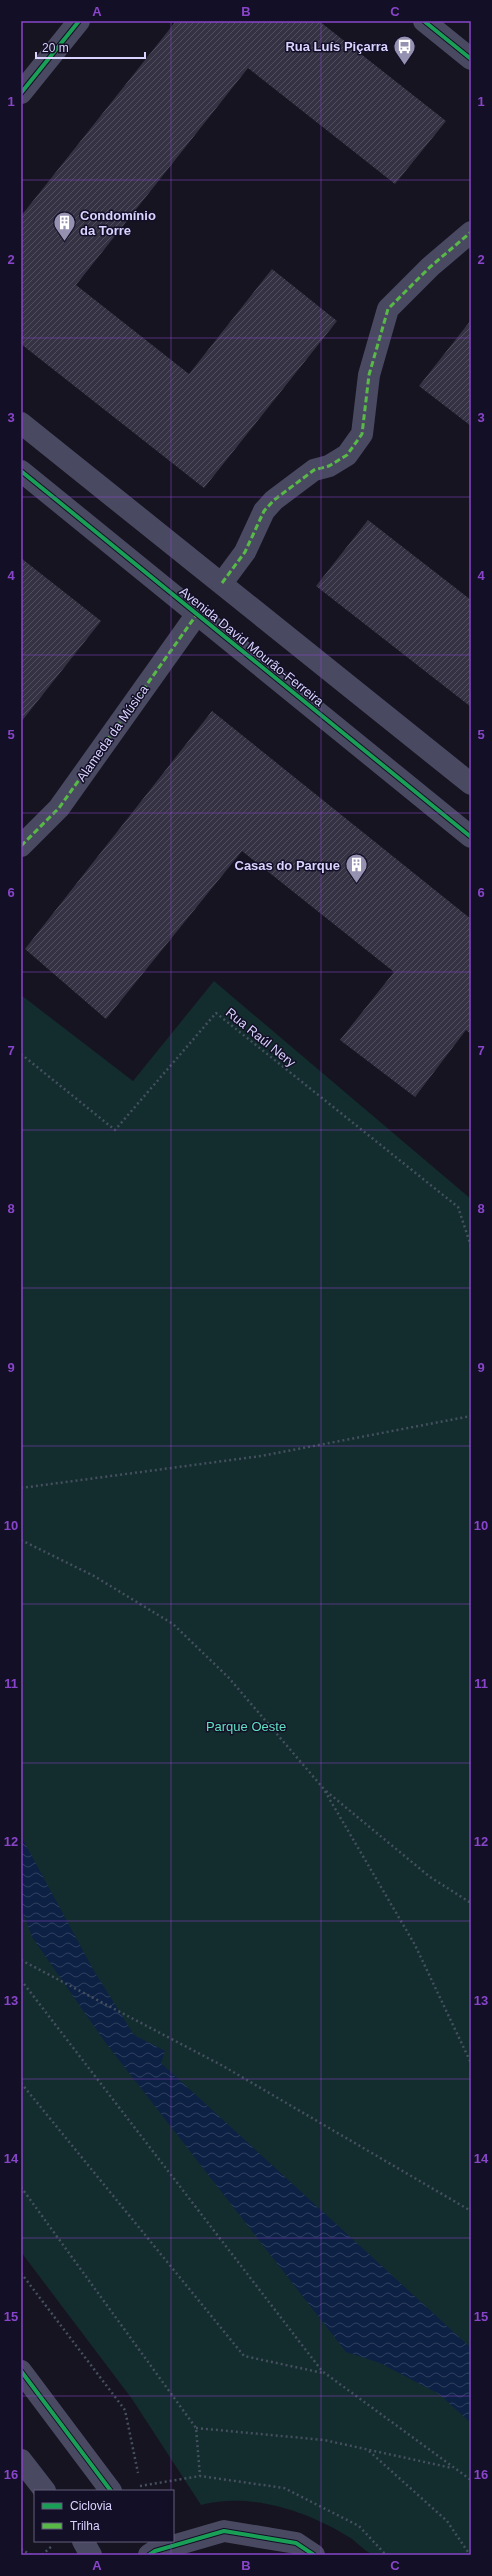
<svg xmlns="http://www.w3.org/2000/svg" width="492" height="2576" font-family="Arial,sans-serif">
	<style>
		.green { fill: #132c2d }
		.water { fill: url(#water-waves) }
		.building { fill: url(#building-hatch) }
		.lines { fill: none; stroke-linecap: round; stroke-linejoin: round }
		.path { stroke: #44505f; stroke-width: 2.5; stroke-dasharray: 2 3; stroke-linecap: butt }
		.minor { stroke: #4a4962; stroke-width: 22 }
		.quiet { stroke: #58b947; stroke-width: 3; stroke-dasharray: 6 3; stroke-linecap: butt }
		.cycleway-casing { stroke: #130f26; stroke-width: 6 }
		.cycleway { stroke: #1a9f57; stroke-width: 4 }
		.grid { fill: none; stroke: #8945c9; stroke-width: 1; stroke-opacity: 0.55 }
		.labels { text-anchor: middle; stroke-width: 3; stroke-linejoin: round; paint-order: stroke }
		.poi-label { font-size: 13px; font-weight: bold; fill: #d9d4ff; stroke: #130f26; text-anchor: end }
		.street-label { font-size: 13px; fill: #d9d4ff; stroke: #130f26 }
		.park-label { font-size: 13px; fill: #5fe0c0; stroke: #130f26 }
		.neatline { fill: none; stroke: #8945c9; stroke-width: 1.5 }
		.grid-label { font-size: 13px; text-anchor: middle; font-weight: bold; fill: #8945c9 }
	</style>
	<defs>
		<pattern id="water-waves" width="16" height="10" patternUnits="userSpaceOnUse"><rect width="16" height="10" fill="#0d2144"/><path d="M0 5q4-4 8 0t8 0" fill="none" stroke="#304060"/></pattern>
		<pattern id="building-hatch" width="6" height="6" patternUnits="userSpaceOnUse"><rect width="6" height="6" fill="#343243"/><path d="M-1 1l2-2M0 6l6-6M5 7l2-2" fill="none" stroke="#514f5f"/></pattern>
	</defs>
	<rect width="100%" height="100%" fill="#161421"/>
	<!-- green -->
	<path class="green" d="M214,981l257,218v1356c-14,0 -94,3 -100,-1 -8,-4 -14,-12 -22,-17 -42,-26 -97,-45 -148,-32l-69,-106 -111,-147v-1257l112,86z"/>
	<!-- water -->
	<polygon class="water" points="21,1836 94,1971 134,2035 165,2051 161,2063 471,2348 471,2423 439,2394 380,2363 346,2352 105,2042 32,1937 21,1907"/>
	<!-- building -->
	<g class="building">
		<polygon points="176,21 319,21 446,121 395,184 248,68 76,285 189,374 272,269 337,321 204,488 21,344 21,216"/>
		<polygon points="471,320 471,426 419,386"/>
		<polygon points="368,520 471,600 471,707 316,586"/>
		<polygon points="21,558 101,621 21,722"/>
		<polygon points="212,711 471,919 471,1034 466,1030 415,1097 340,1040 394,972 242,851 106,1019 25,949"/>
	</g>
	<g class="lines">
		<!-- path -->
		<g class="path">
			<polyline points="21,1054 115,1130 216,1013 458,1207 471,1246"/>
			<polyline points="21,1488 261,1456 471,1416"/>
			<polyline points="21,1540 94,1576 173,1624 229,1678 323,1788 415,1945 471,2063"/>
			<polyline points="326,1791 430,1877 471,1903"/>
			<polyline points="21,1960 223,2066 471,2211"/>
			<polyline points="21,1980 322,2371 471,2480"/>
			<polyline points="21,2083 244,2356 323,2373"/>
			<polyline points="21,2187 196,2428 200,2476"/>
			<polyline points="21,2273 125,2410 138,2473"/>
			<polyline points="196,2428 324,2440 452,2468"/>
			<polyline points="369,2451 447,2521 470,2555"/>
			<polyline points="140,2486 200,2476 284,2488 359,2526 386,2555"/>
			<polyline points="21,2549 31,2555"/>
			<polyline points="42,2555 53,2545"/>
		</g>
		<!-- minor -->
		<g class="minor">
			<polyline points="424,21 471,59"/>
			<polyline points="21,93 79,21"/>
			<polyline points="21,423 471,784"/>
			<polyline points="21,471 471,837"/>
			<polyline points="222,583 245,552 264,511 274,500 314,470 329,466 347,455 362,434 369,375 388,309 430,267 471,232"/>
			<polyline points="21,846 59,808 197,614"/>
			<polyline points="21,2371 111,2491"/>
			<polyline points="21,2460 45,2491"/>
			<polyline points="83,2541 91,2555"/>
			<polyline points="149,2555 155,2551 224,2531 296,2543 314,2555"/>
		</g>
		<!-- quiet -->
		<g class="quiet">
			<polyline points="222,583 245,552 264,511 274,500 314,470 329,466 347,455 362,434 369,375 388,309 430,267 471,232"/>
			<polyline points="21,846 59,808 197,614"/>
		</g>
		<defs>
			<g id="cycleway">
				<polyline points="424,21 471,59"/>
				<polyline points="21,93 79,21"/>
				<polyline points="21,471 471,837"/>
				<polyline points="21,2371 111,2491"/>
				<polyline points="149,2555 155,2551 224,2531 296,2543 314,2555"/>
			</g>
		</defs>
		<!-- cycleway casing -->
		<use href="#cycleway" class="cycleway-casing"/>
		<!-- cycleway -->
		<use href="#cycleway" class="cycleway"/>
	</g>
	<!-- grid -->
	<path class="grid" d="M171,21v2470M321,21v2534M21,180h450M21,338h450M21,497h450M21,655h450M21,813h450M21,972h450M21,1130h450M21,1288h450M21,1446h450M21,1604h450M21,1763h450M21,1921h450M21,2079h450M21,2238h450M21,2396h450M171,2541v14"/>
	<!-- icons -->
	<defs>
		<symbol id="bus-pin" viewBox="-11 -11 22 30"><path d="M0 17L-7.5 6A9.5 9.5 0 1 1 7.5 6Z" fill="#9591b1" stroke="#130f26"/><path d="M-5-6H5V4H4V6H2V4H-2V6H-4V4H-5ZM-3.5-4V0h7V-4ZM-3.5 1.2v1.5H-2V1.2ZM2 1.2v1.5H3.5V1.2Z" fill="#fff"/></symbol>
		<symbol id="building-pin" viewBox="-11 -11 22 30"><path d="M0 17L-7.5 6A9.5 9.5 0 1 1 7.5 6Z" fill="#9591b1" stroke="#130f26"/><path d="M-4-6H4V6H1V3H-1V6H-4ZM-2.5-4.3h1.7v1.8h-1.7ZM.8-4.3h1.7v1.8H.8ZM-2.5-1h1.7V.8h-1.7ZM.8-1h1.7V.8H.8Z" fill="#fff"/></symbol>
	</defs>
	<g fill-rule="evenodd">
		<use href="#bus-pin" x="392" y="34" width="25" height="34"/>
		<use href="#building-pin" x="52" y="210" width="25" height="34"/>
		<use href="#building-pin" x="344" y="852" width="25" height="34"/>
	</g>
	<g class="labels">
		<!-- poi labels -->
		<g class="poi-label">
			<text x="388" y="51">Rua Luís Piçarra</text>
			<text x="80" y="220" text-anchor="start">Condomínio<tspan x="80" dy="15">da Torre</tspan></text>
			<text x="340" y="870">Casas do Parque</text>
		</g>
		<!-- street labels -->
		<g class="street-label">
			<text transform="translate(252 646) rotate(39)" y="5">Avenida David Mourão-Ferreira</text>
			<text transform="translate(112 733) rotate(-55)" y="5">Alameda da Música</text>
			<text transform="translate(261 1037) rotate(39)" y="5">Rua Raúl Nery</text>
		</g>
		<!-- park labels -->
		<g class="park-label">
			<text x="246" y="1731">Parque Oeste</text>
		</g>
	</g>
	<!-- border -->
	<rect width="492" height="2576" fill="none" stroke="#130f26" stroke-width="44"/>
	<!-- legend -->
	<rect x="34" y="2490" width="140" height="52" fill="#130f26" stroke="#625e7d"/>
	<rect x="42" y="2503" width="20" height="6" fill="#1a9f57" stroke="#625e7d"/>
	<text x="70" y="2510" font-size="12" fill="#d9d4ff">Ciclovia</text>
	<rect x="42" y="2523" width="20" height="6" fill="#58b947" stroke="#625e7d"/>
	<text x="70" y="2530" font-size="12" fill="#d9d4ff">Trilha</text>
	<!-- scale -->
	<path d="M36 52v6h109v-6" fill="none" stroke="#d9d4ff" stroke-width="2"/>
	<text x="42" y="52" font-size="12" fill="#d9d4ff" stroke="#130f26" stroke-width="3" paint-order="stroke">20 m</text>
	<rect x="22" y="22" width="448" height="2532" class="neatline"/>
	<g class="grid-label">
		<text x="97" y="16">A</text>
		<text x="246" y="16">B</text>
		<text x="395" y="16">C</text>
		<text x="11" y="106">1</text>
		<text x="481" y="106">1</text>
		<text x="11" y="264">2</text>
		<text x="481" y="264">2</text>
		<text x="11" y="422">3</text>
		<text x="481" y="422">3</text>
		<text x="11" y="580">4</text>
		<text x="481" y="580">4</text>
		<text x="11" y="739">5</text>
		<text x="481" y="739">5</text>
		<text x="11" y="897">6</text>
		<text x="481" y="897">6</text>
		<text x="11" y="1055">7</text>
		<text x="481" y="1055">7</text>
		<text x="11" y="1213">8</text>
		<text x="481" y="1213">8</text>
		<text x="11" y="1372">9</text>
		<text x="481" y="1372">9</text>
		<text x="11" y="1530">10</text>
		<text x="481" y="1530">10</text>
		<text x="11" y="1688">11</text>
		<text x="481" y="1688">11</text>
		<text x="11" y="1846">12</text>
		<text x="481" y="1846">12</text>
		<text x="11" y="2005">13</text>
		<text x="481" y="2005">13</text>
		<text x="11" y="2163">14</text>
		<text x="481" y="2163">14</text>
		<text x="11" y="2321">15</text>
		<text x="481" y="2321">15</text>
		<text x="11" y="2479">16</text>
		<text x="481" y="2479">16</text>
		<text x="97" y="2570">A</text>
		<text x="246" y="2570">B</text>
		<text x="395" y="2570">C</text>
	</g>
</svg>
